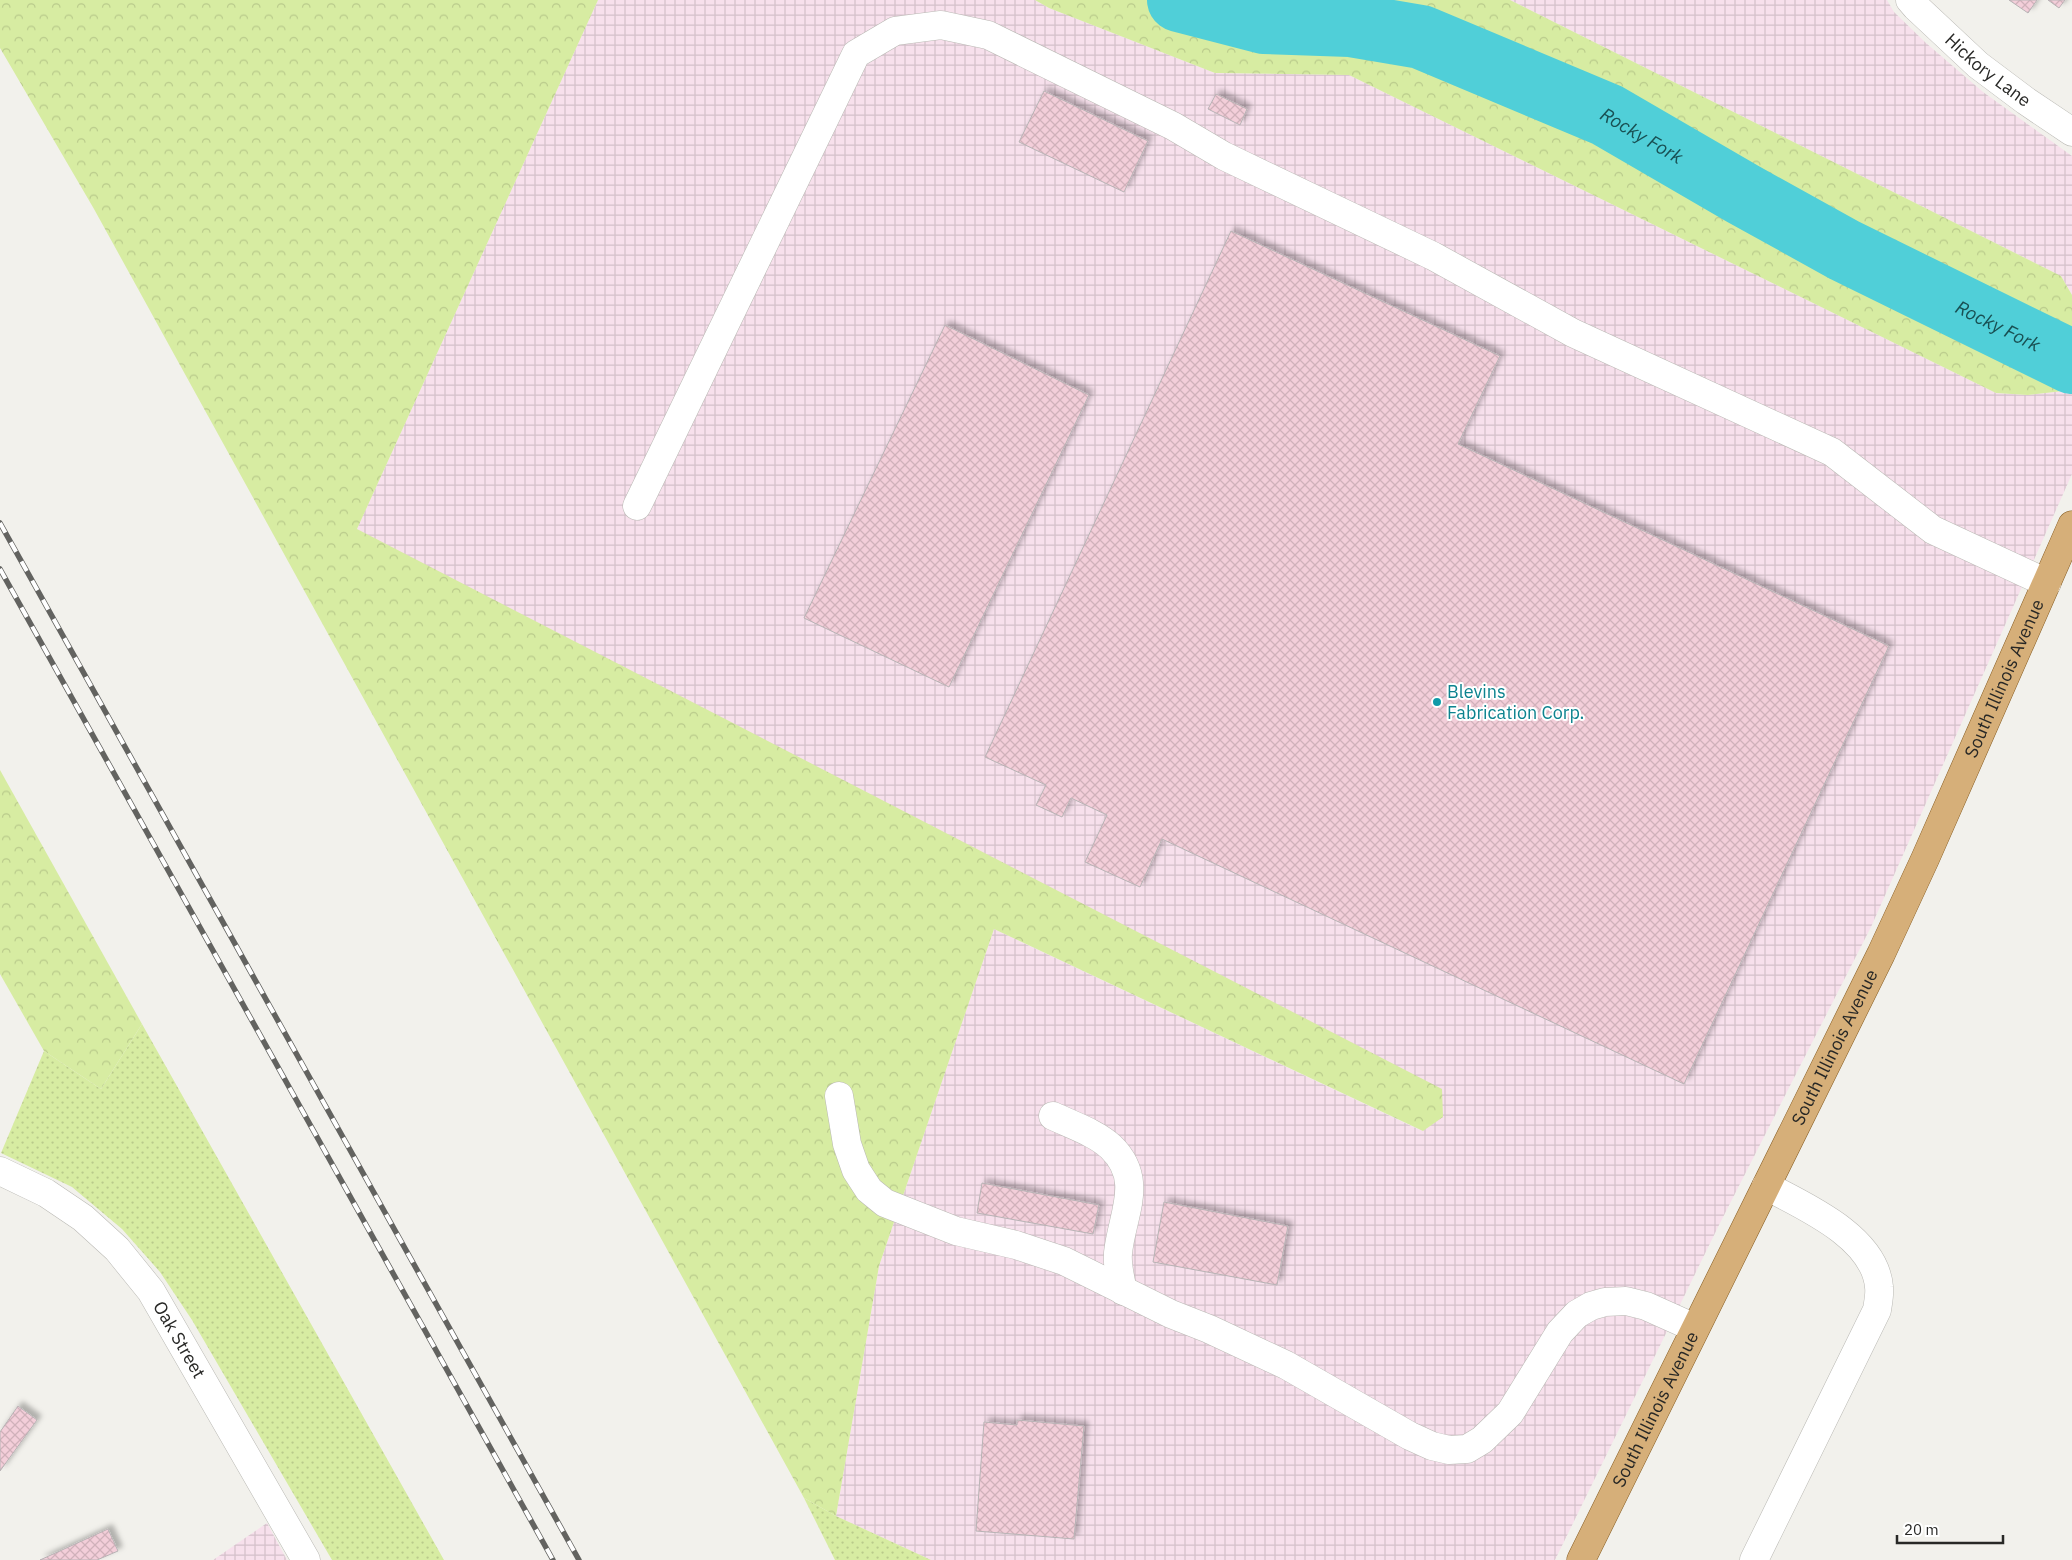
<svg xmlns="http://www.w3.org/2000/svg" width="2072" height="1560" font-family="'IBM Plex Sans',sans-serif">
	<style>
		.industrial { fill: url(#industrial-grid) }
		.grass { fill: url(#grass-dots) }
		.forest { fill: url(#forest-crowns) }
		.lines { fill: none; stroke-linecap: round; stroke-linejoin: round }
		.river { stroke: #50cfd8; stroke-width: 64 }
		.building { fill: url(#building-cross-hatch); stroke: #b8b3b5; filter: url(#shadow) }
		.minor-casing { stroke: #bab9b4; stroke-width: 29 }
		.major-casing { stroke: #875d22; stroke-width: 29 }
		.minor { stroke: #fff; stroke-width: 28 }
		.major { stroke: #d6af79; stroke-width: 28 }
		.rail-casing { stroke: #636360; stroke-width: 5.5 }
		.rail { stroke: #fff; stroke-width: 4; stroke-dasharray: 11; stroke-linecap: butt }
		.culture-dot { fill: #0f9aa8; stroke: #fff; stroke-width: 2 }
		.labels { text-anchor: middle; stroke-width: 4; stroke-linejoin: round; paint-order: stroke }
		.street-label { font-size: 18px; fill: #282826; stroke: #fff }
		.culture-label { font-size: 18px; fill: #0d838f; stroke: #fff; text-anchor: start }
		.water-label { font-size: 19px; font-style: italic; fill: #195053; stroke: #fff }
	</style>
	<defs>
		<pattern id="industrial-grid" width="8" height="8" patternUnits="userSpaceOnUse" patternTransform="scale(1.25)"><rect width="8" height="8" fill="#f7e0ec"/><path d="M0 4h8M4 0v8" fill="none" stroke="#d4c0ca"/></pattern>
		<pattern id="grass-dots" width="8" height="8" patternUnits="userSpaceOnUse" patternTransform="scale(1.25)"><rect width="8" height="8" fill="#d7eca2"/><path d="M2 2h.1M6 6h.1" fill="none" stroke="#b9ca8b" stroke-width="1.8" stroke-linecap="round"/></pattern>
		<pattern id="forest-crowns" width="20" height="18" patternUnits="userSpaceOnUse" patternTransform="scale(1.25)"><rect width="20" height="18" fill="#d7eca2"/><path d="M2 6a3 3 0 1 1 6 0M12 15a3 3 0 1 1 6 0" fill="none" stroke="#b9ca8b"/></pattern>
		<pattern id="building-cross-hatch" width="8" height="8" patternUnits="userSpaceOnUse" patternTransform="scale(1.25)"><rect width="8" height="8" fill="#f3ced9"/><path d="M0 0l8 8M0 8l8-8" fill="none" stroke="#d0b1ba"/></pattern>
		<filter id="shadow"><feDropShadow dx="4.5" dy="-4.5" stdDeviation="2.5" flood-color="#0004"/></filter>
	</defs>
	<rect width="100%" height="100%" fill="#f2f1ec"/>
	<!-- industrial -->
	<g class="industrial">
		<polygon points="598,0 1035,0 1049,8 1215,73 1349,75 1996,393 2028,395 2072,390 2072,474 1871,927 1719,1225 1555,1560 931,1560 836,1516 879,1266 994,929 1422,1131 357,529"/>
		<polygon points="1510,0 1887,0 1894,12 1926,43 1983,92 2072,156 2072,295 2061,276"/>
		<polygon points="267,1523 287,1560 213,1560"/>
	</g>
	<!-- grass -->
	<g class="grass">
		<polygon points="142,1024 444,1560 332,1560 192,1320 160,1272 122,1229 72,1187 1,1153 44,1051 101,1089"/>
		<polygon points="804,1498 836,1516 931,1560 835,1560"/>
	</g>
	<!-- forest -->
	<g class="forest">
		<polygon points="0,0 598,0 357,529 1442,1089 1443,1117 1423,1131 994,929 879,1266 836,1516 804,1498 94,209 0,48"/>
		<polygon points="1035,0 1510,0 2061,276 2072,295 2072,390 2028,395 1996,393 1349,75 1215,73 1049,8"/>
		<polygon points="0,770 142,1024 101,1089 44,1051 0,974"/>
	</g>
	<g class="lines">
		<!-- river -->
		<path class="river" id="s1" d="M1179,0l85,22 86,3 71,12 186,78 136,79 101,56 228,112"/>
	</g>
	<!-- building -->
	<g class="building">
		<polygon points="2009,0 2037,0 2028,13"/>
		<polygon points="2048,0 2065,0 2059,8"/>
		<polygon points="1044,91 1148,141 1124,192 1019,142"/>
		<polygon points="1216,94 1247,109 1240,125 1208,109"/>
		<polygon points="1231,231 1500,356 1458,444 1889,646 1684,1084 1162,839 1140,887 1085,862 1107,815 1071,798 1062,817 1036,805 1046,785 985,757"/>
		<polygon points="945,325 1089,395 949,687 804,618"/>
		<polygon points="982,1183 1099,1205 1093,1234 977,1213"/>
		<polygon points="1164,1202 1288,1226 1277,1285 1153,1262"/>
		<polygon points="18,1406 37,1420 0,1471 0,1432"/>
		<polygon points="1017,1420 1084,1426 1074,1539 976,1531 984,1422 1017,1425"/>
		<polygon points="108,1529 118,1551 97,1560 40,1560"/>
	</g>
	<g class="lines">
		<defs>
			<g id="minor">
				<path id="s2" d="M1910,0l6,7 62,58 48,36 46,31"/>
				<polyline points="637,506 856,54 895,31 941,25 988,35 1173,126 1224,156 1433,256 1573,333 1832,452 1933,530 2047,583"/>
				<polyline points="839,1096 847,1144 856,1170 869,1190 885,1203 956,1231 1016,1245 1064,1261 1171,1314 1209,1329 1286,1365 1410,1436 1432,1446 1449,1450 1467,1449 1482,1440 1510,1413 1560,1332 1577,1314 1591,1306 1605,1302 1626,1301 1646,1306 1695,1328"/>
				<path d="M1053,1116c19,9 43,17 58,31 34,33 11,67 7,106 -1,12 2,25 5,38"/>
				<path id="s3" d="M0,1171l46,22 37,25 34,31 34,42 155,269"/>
				<path d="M1754,1560l123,-250c1,-7 3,-16 2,-23 -4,-50 -75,-81 -113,-101"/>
			</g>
			<g id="major">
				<path id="s4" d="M1581,1560l300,-606 44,-95 147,-334"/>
			</g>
		</defs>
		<!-- minor casing -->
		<use href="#minor" class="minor-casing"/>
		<!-- major casing -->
		<use href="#major" class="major-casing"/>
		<!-- minor -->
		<use href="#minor" class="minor"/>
		<!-- major -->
		<use href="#major" class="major"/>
		<defs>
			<g id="rail">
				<polyline points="0,523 579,1560"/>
				<polyline points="0,569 553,1560"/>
			</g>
		</defs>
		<!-- rail casing -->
		<use href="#rail" class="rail-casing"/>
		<!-- rail -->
		<use href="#rail" class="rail"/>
	</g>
	<!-- markers -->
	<circle class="culture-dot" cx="1437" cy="702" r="5"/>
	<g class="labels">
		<!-- street labels -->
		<g class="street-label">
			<text dy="6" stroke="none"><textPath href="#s2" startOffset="105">Hickory Lane</textPath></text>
			<text dy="6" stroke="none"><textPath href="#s4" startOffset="978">South Illinois Avenue</textPath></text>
			<text dy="6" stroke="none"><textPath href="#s4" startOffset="572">South Illinois Avenue</textPath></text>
			<text dy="6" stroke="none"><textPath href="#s3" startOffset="252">Oak Street</textPath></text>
			<text dy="6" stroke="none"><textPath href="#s4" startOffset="168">South Illinois Avenue</textPath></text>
		</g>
		<!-- culture labels -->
		<g class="culture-label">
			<text x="1447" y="698">Blevins<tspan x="1447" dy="21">Fabrication Corp.</tspan></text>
		</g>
		<!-- water labels -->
		<g class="water-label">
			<text dy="7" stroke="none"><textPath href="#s1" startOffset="488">Rocky Fork</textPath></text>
			<text dy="7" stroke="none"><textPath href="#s1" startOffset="892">Rocky Fork</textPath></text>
		</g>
	</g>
	<!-- scale -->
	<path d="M1897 1535v8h106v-8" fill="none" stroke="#282826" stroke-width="2.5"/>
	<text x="1904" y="1535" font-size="15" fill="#282826" stroke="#ffffff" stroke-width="4" paint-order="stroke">20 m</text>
</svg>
